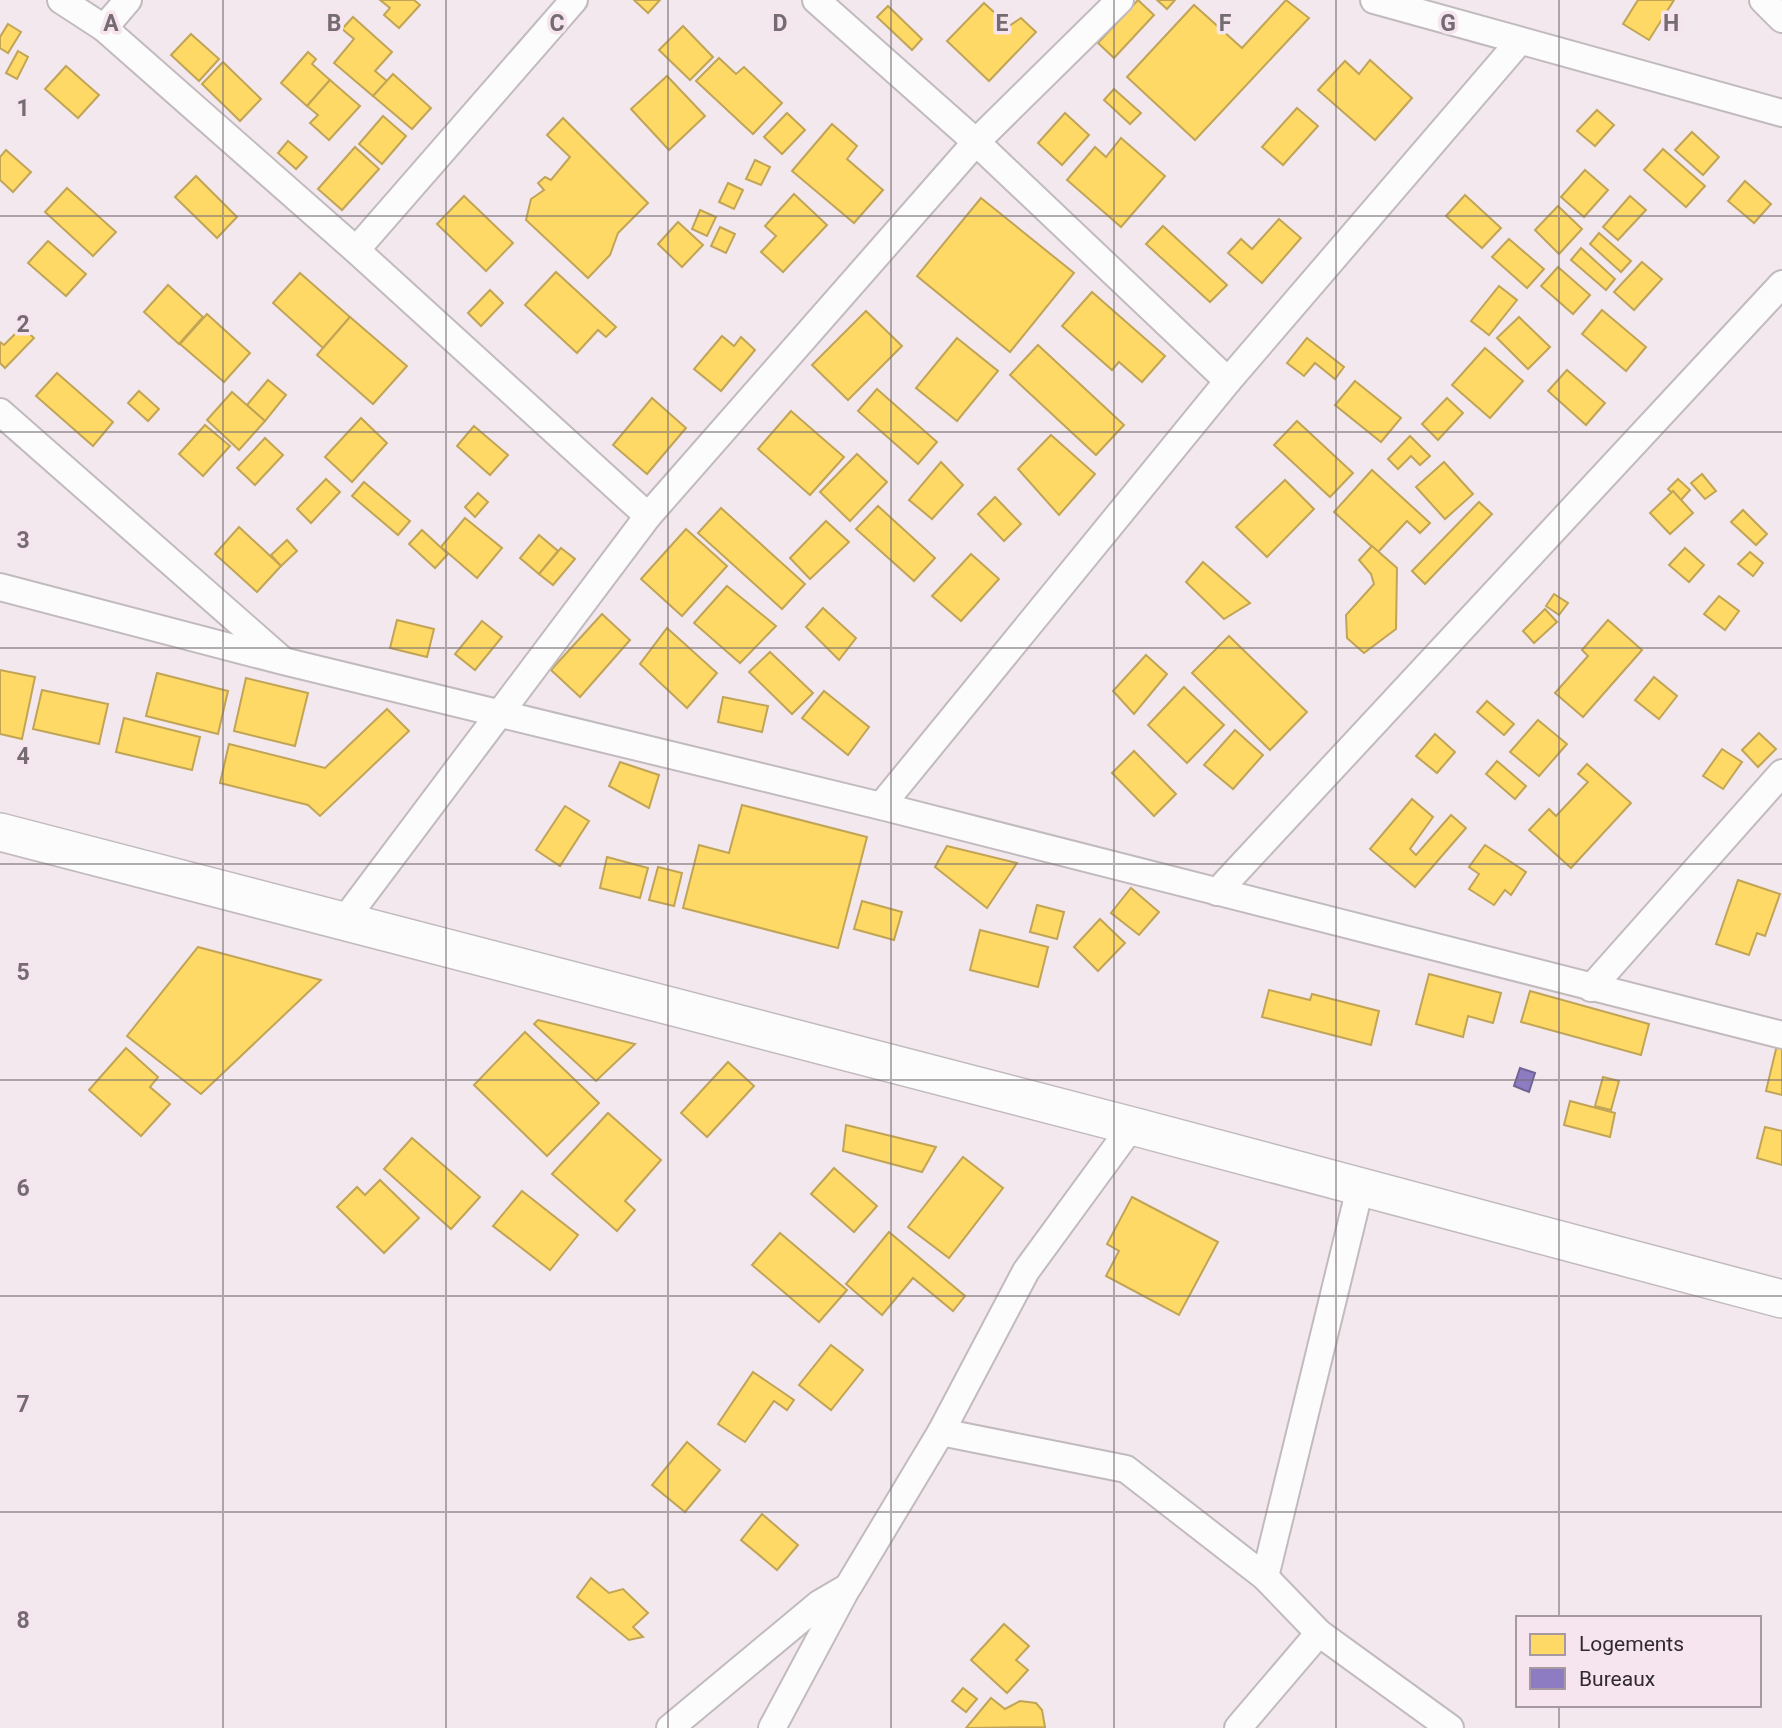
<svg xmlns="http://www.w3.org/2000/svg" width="1782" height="1728" font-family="Roboto,sans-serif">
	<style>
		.homes { fill: #ffd966; stroke: #c1a455; stroke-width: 2 }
		.offices { fill: #8e7cc3; stroke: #726396; stroke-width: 2 }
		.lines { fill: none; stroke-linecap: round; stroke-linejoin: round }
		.street-casing { stroke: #c1babe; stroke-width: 30 }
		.secondary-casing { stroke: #c1babe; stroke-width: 40 }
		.street { stroke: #fdfcfc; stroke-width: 26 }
		.secondary { stroke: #fdfcfc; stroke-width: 37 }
		.grid { fill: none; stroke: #746c71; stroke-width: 2; stroke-opacity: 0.55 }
		.grid-label { font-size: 23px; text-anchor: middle; font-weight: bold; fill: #746c71; stroke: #f6e4ef; stroke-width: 7; stroke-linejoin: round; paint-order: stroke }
	</style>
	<rect width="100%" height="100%" fill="#f2e8ee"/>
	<!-- homes -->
	<g class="homes">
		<polygon points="380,0 414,0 420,5 399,28 384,15 390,8"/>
		<polygon points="634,0 660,0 648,13"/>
		<polygon points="1138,0 1154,15 1114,58 1098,43"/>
		<polygon points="1157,0 1175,0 1167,9"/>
		<polygon points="1286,0 1309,18 1195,140 1127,77 1194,5 1242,48"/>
		<polygon points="1638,0 1674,0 1649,40 1623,24"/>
		<polygon points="984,3 1009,26 1021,18 1036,32 989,81 947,41"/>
		<polygon points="888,6 922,39 912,50 877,17"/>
		<polygon points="353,17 392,52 375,71 387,81 373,96 334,63 354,39 342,29"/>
		<polygon points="8,24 21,32 8,53 0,48 0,37"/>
		<polygon points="683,26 713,57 690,80 659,50"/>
		<polygon points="191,34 219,59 199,81 171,55"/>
		<polygon points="18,51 28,57 17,79 6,73"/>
		<polygon points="308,52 316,59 312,64 330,80 307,106 281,83"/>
		<polygon points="719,58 736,74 744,67 782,103 753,134 696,81"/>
		<polygon points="1370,60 1412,98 1375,140 1318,90 1345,61 1359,74"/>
		<polygon points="223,62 261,99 240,121 202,84"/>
		<polygon points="66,66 99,95 78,118 45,89"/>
		<polygon points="393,74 431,108 412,129 373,96"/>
		<polygon points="667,76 705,116 669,150 631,109"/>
		<polygon points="330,80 360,106 329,140 310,123 318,115 307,106"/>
		<polygon points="1114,89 1141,113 1130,124 1104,100"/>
		<polygon points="1297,108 1318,126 1283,165 1262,147"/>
		<polygon points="1597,110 1614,125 1595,146 1577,131"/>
		<polygon points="787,113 805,130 782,154 764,137"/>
		<polygon points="1065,113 1089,135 1062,165 1038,143"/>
		<polygon points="383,116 406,136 382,164 359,144"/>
		<polygon points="563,118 648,203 618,233 610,255 588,278 526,220 531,199 544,190 538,183 545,177 551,180 570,157 547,135"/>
		<polygon points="832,124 857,146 847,159 883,190 854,223 792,171"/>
		<polygon points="1692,132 1719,157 1703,175 1675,150"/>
		<polygon points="1121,138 1165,176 1121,227 1067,180 1095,147 1106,157"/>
		<polygon points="288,141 307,157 296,169 278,153"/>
		<polygon points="355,147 379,169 342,210 318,189"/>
		<polygon points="1663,149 1705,186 1686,207 1644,170"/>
		<polygon points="6,150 31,172 13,192 0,180 0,157"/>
		<polygon points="755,160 770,167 761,185 746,179"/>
		<polygon points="1585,170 1608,190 1584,217 1561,197"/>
		<polygon points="196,176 237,217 217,238 175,197"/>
		<polygon points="1745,181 1771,204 1754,223 1728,201"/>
		<polygon points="728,183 743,190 734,209 719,202"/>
		<polygon points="67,188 116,232 93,256 45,212"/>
		<polygon points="794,194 827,225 783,272 761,252 776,236 765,226"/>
		<polygon points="1465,195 1501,228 1482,248 1446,216"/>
		<polygon points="464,196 513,243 486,271 437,224"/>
		<polygon points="1630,196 1646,210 1618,240 1603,227"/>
		<polygon points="981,198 1074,273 1010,352 917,276"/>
		<polygon points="1558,206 1582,229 1559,254 1535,230"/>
		<polygon points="700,210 716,217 707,236 692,229"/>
		<polygon points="1279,219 1301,238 1262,283 1228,253 1241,239 1252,249"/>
		<polygon points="678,222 703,245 682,267 658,244"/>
		<polygon points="1163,226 1227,285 1210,302 1146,244"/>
		<polygon points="720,227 735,234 726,253 711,246"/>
		<polygon points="1599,233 1631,261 1621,272 1590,244"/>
		<polygon points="1509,239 1544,269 1527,288 1492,257"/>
		<polygon points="48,241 86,274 66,296 28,263"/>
		<polygon points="1581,248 1615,279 1606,290 1571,260"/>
		<polygon points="1642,262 1662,279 1634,310 1614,292"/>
		<polygon points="1558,267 1590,295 1573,314 1541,286"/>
		<polygon points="556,272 616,327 606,337 598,330 577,353 525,305"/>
		<polygon points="300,273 350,317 323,348 273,303"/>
		<polygon points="168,285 203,317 179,344 144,312"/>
		<polygon points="1499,286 1517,300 1489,335 1471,321"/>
		<polygon points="490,290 503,303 481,326 468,313"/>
		<polygon points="1092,292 1165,356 1142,382 1119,362 1112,370 1062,326"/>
		<polygon points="1602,310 1646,347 1626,371 1582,334"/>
		<polygon points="866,311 902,346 848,400 812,365"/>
		<polygon points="207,314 250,353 224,382 180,344"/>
		<polygon points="350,317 407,366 373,404 317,355"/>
		<polygon points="1519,317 1550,347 1528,369 1497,338"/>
		<polygon points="22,327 34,338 5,368 0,363 0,342 4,345"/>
		<polygon points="722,336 734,346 741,337 755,350 721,391 694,369"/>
		<polygon points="957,338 998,371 957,421 916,388"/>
		<polygon points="1307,338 1344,367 1335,379 1315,363 1304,376 1287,363"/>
		<polygon points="1038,345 1124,425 1096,455 1010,375"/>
		<polygon points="1485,348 1523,381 1490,418 1452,385"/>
		<polygon points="1567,370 1605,403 1586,425 1548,391"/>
		<polygon points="57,373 113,422 93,446 36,396"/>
		<polygon points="268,380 286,395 265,421 247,405"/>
		<polygon points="1355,381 1401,418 1381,442 1335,405"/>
		<polygon points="877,389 937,442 918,464 858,411"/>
		<polygon points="139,391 159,409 148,421 128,403"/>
		<polygon points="232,392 265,421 239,450 207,420"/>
		<polygon points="652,398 686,428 647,474 613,445"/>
		<polygon points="1447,398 1463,413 1438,440 1422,424"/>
		<polygon points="791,411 844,457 810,495 758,449"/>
		<polygon points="361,418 387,443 352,482 325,457"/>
		<polygon points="1297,421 1353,473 1330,497 1274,445"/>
		<polygon points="205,425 230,446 203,476 179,454"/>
		<polygon points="474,426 508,455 490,475 457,446"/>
		<polygon points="1051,435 1095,474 1059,515 1018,469"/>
		<polygon points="1410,436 1430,456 1420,465 1411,456 1398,469 1388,459"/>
		<polygon points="265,438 283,455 255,485 237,468"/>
		<polygon points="857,454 887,482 850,521 820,492"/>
		<polygon points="941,462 963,485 932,519 909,500"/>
		<polygon points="1444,462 1473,494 1445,519 1416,487"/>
		<polygon points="1372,470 1430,523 1420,533 1407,521 1378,552 1334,512"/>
		<polygon points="1702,474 1716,491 1705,499 1691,483"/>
		<polygon points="326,479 340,492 311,523 297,509"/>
		<polygon points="1678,479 1690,490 1680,501 1668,489"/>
		<polygon points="1285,480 1314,509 1267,557 1236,527"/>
		<polygon points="364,482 410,521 398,535 352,496"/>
		<polygon points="1673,491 1693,513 1670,534 1650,513"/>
		<polygon points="478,493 488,502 475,517 465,507"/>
		<polygon points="995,497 1021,524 1004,541 978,514"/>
		<polygon points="1479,502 1492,514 1425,584 1412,571"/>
		<polygon points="878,506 935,558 914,581 856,529"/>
		<polygon points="721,508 805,584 782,609 698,533"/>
		<polygon points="1743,510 1767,534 1756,545 1731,522"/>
		<polygon points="465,518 502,548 477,578 441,547"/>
		<polygon points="826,521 849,542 810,579 790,558"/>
		<polygon points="239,527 281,566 257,592 215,554"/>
		<polygon points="686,529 727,566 682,616 641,579"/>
		<polygon points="422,530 448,554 435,568 409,544"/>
		<polygon points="539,535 558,551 539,574 520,558"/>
		<polygon points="287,540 297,551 281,566 271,555"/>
		<polygon points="1372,546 1397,568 1396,629 1364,653 1347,638 1346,615 1374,584 1371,574 1359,560"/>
		<polygon points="561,548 575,559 553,585 539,574"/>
		<polygon points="1685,548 1704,565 1689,582 1669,565"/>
		<polygon points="1750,552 1763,563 1753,576 1738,564"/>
		<polygon points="971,554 999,579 961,621 932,596"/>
		<polygon points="1203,562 1250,603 1224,619 1186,582"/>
		<polygon points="727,586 776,626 740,663 694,623"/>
		<polygon points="1554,594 1568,603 1559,615 1546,606"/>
		<polygon points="1719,596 1739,611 1725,630 1704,614"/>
		<polygon points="823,608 856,638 839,660 806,627"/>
		<polygon points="1545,609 1557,622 1534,643 1523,631"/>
		<polygon points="602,614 630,640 580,697 551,670"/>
		<polygon points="397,620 434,629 427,657 390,648"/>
		<polygon points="1608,620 1642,650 1583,717 1555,693 1588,656 1582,650"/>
		<polygon points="482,621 502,637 475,670 455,654"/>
		<polygon points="667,628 717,673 687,708 640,664"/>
		<polygon points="1229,636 1307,712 1270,750 1192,673"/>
		<polygon points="770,652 813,693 792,714 749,672"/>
		<polygon points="1146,655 1167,674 1134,714 1113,691"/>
		<polygon points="0,670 35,677 22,739 0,734"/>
		<polygon points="157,673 228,691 218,734 146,716"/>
		<polygon points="1654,677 1677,696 1659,719 1635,700"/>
		<polygon points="246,678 308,693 295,746 234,731"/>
		<polygon points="1184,687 1224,725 1187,763 1148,725"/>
		<polygon points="42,690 108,704 99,744 33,729"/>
		<polygon points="824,691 869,727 848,755 802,718"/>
		<polygon points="723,697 768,706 762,732 718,722"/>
		<polygon points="1487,701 1514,724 1504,735 1477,712"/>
		<polygon points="387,709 409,731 320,816 308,805 220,783 229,744 325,768"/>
		<polygon points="124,718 200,737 192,770 116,752"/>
		<polygon points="1538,720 1567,744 1539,776 1510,752"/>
		<polygon points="1235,730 1263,755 1233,789 1204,765"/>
		<polygon points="1759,733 1776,749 1758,767 1742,750"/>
		<polygon points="1435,734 1455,752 1437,773 1416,756"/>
		<polygon points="1722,749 1742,762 1723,789 1703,776"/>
		<polygon points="1134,751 1176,794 1154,816 1112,773"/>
		<polygon points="1497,761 1526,786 1515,799 1486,774"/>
		<polygon points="620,762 659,775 649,808 609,786"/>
		<polygon points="1587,764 1631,803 1571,868 1529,830 1549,809 1556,816 1588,782 1578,774"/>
		<polygon points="1412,799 1433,817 1410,849 1416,855 1451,815 1466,828 1415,887 1370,849"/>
		<polygon points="742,805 867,837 838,948 683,908 699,845 729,853"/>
		<polygon points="565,806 589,821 560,866 536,850"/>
		<polygon points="1485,845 1526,872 1511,895 1505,890 1494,905 1469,889 1479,874 1469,867"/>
		<polygon points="947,846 1017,863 987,908 935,867"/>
		<polygon points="607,857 648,868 640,898 600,888"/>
		<polygon points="658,867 682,873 674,906 649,900"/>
		<polygon points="1738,880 1780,894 1765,936 1757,933 1749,955 1716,944"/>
		<polygon points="1131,888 1159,912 1139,935 1111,913"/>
		<polygon points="862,901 902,912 894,940 854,929"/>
		<polygon points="1037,905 1064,912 1057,939 1030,932"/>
		<polygon points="1100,919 1125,943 1098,971 1074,947"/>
		<polygon points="980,930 1048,947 1038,987 970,970"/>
		<polygon points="198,947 321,980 201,1094 127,1036"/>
		<polygon points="1429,974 1501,993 1493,1023 1468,1016 1463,1037 1416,1024"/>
		<polygon points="1269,990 1310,1000 1312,994 1379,1011 1371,1045 1262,1017"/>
		<polygon points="1530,991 1649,1024 1641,1055 1521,1022"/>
		<polygon points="538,1020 635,1044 596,1081 534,1024"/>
		<polygon points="525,1032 599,1103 547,1156 474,1085"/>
		<polygon points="1777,1045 1782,1046 1782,1095 1766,1091"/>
		<polygon points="126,1048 158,1077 150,1087 170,1104 141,1136 89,1090"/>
		<polygon points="728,1062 754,1086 707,1137 681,1113"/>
		<polygon points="1603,1077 1619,1081 1611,1110 1595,1106"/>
		<polygon points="1570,1101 1615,1113 1610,1137 1564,1125"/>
		<polygon points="608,1113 661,1160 625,1201 635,1210 617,1231 552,1174"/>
		<polygon points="846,1125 936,1147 922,1172 843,1151"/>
		<polygon points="1765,1127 1782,1131 1782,1165 1757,1158"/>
		<polygon points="412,1138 480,1197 451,1229 384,1169"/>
		<polygon points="963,1157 1003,1188 949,1258 908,1227"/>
		<polygon points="834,1168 877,1206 854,1232 811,1194"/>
		<polygon points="380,1180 419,1218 384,1253 337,1207 357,1187 365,1195"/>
		<polygon points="522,1191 578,1235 550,1270 493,1226"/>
		<polygon points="1132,1197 1218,1242 1179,1315 1106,1276 1119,1251 1107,1244"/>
		<polygon points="889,1232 965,1296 953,1311 913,1278 882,1315 846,1284"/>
		<polygon points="780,1233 847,1290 819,1322 752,1265"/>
		<polygon points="831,1345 863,1370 831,1410 799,1385"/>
		<polygon points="753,1372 794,1400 787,1410 774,1401 745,1442 718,1424"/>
		<polygon points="687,1442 720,1470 685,1512 652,1485"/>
		<polygon points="762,1514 798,1545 777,1570 741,1540"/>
		<polygon points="591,1578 609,1593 623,1589 648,1613 633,1627 643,1637 629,1640 577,1597"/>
		<polygon points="1004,1624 1029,1646 1016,1660 1028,1670 1007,1693 971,1660"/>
		<polygon points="963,1688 977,1699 966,1712 952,1701"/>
		<polygon points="991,1698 1005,1709 1020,1701 1036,1703 1042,1710 1045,1727 966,1728"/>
	</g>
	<!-- offices -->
	<polygon class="offices" points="1520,1068 1535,1073 1529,1092 1514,1086"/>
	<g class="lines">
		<defs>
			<g id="street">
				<polyline points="61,0 104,28 356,250 648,516"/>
				<polyline points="816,0 976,142 1228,381"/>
				<polyline points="1374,0 1782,113"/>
				<polyline points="1763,0 1782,19"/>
				<polyline points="104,28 128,0"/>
				<polyline points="356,250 574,0"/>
				<polyline points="0,412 280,658"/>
				<polyline points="0,587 283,661 881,806 1782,1035"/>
				<polyline points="881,806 1228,381 1519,42"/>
				<polyline points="1217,892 1782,284"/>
				<polyline points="343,922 648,516 976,142 1120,0"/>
				<polyline points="1591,988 1782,773"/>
				<polyline points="941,1432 1126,1469 1265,1577 1319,1633 1450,1728"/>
				<polyline points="1265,1577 1360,1188"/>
				<polyline points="670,1728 819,1604 848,1587 941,1432 1026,1271 1132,1126"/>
				<polyline points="772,1728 847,1588"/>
				<polyline points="1238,1728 1319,1633"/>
			</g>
			<polyline id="secondary" points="0,832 1132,1126 1782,1299"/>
		</defs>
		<!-- street casing -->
		<use href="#street" class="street-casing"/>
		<!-- secondary casing -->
		<use href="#secondary" class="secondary-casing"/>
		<!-- street -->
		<use href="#street" class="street"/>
		<!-- secondary -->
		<use href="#secondary" class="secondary"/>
	</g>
	<!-- grid -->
	<path class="grid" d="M223,0v1728M446,0v1728M668,0v1728M891,0v1728M1114,0v1728M1336,0v1728M1559,0v1618M0,216h1782M0,432h1782M0,648h1782M0,864h1782M0,1080h1782M0,1296h1782M0,1512h1782M1559,1705v23"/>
	<g class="grid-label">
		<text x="111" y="31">A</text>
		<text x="334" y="31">B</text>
		<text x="557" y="31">C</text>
		<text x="780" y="31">D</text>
		<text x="1002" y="31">E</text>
		<text x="1225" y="31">F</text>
		<text x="1448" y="31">G</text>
		<text x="1671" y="31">H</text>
		<text x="23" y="116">1</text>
		<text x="23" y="332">2</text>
		<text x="23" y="548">3</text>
		<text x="23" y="764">4</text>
		<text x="23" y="980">5</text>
		<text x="23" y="1196">6</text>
		<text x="23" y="1412">7</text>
		<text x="23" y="1628">8</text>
	</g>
	<!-- legend -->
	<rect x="1516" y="1616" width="245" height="91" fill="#f6e4ef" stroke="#a799a1" stroke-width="2"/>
	<rect x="1530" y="1634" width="35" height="21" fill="#ffd966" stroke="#a799a1" stroke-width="2"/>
	<text x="1579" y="1651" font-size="21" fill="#30292d">Logements</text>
	<rect x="1530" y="1668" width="35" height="21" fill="#8e7cc3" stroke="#a799a1" stroke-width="2"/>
	<text x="1579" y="1686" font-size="21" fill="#30292d">Bureaux</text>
</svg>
